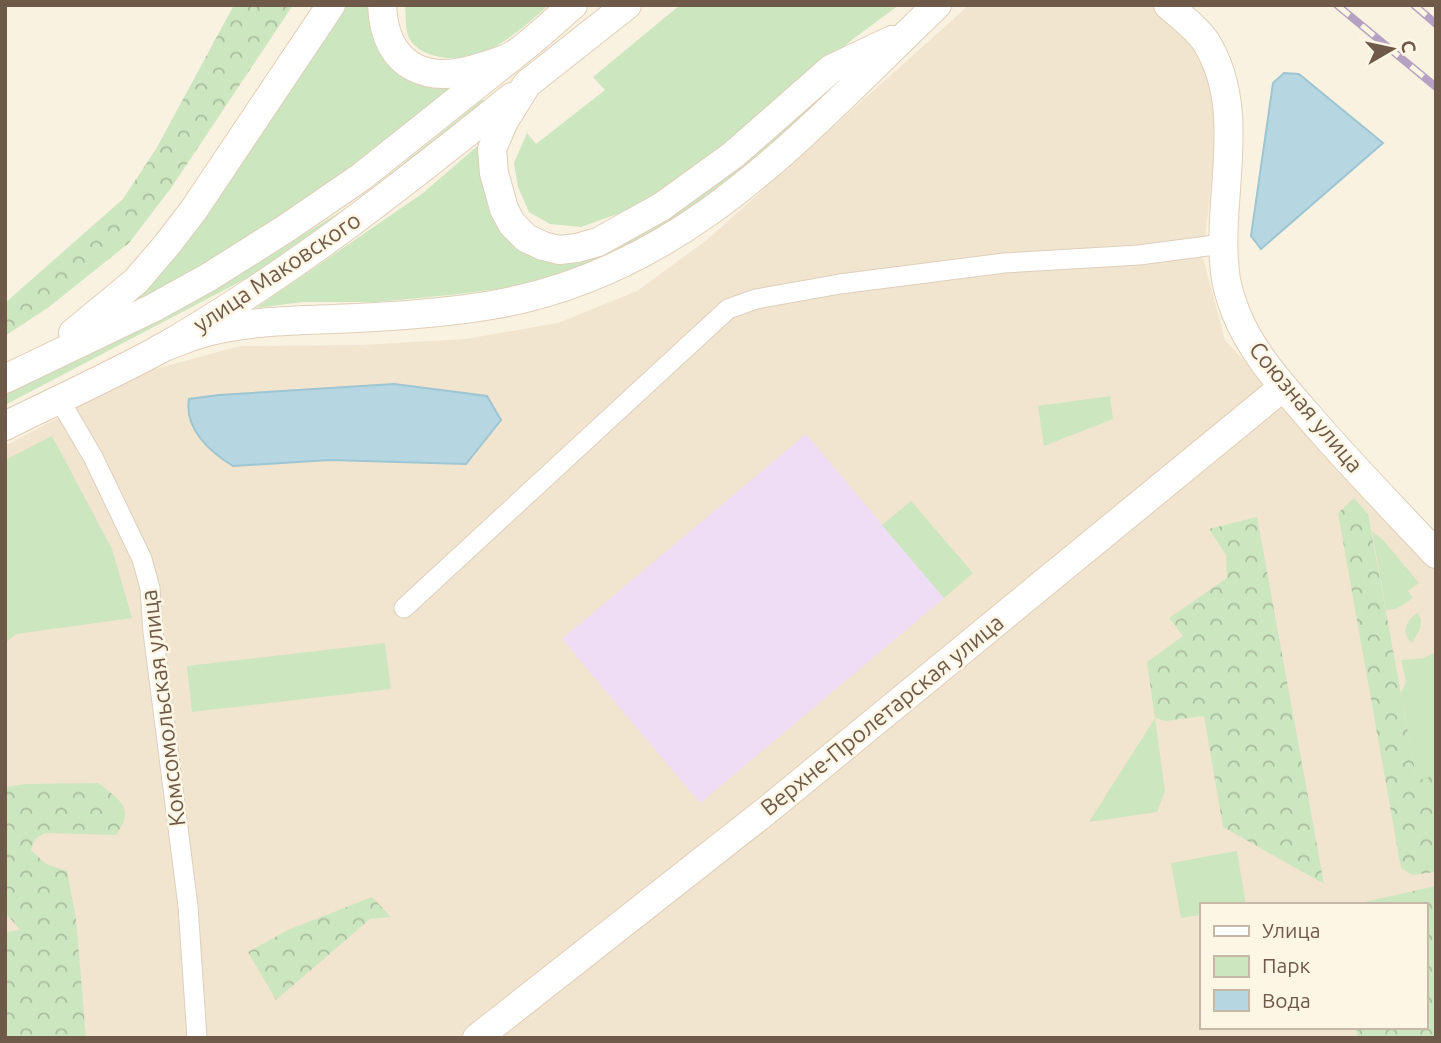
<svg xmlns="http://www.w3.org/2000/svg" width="1441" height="1043" font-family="Ubuntu,sans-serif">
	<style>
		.residential { fill: #f1e5cf; fill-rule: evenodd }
		.education { fill: #efddf6 }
		.green { fill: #cce6c0 }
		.forest { fill: url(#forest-crowns) }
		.water { fill: #b6d7e1; stroke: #9dc5d2; stroke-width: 2 }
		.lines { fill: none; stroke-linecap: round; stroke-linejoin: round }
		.street-casing { stroke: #ddcfbd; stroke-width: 21 }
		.secondary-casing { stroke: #dfceb8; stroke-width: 30 }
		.street { stroke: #fff; stroke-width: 19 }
		.secondary { stroke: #fff; stroke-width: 28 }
		.rail-casing { stroke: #b5a1c1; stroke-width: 8 }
		.rail { stroke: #fef6e5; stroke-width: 5; stroke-dasharray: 16; stroke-linecap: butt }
		.labels { text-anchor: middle; stroke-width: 5; stroke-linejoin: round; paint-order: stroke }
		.street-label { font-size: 23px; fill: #6f5a49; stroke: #fef6e5 }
	</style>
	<defs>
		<pattern id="forest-crowns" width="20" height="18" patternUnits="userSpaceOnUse" patternTransform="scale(1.75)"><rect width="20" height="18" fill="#cce6c0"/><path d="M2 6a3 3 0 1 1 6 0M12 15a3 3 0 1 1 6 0" fill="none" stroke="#aabd9e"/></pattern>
	</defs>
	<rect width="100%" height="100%" fill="#faf2e0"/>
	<!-- residential -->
	<path class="residential" d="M969,5h185l37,34 17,31 9,34 -1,35 -13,119 22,82 211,226v472h-1431v-592l139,-74 96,-26 120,-1 106,-6 92,-16 79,-32 71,-52zM1201,905h224v122h-224z"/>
	<!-- education -->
	<polygon class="education" points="806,434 944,598 700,803 562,639"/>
	<!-- green -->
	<g class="green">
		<polygon points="343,5 373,5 371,20 456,88 436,107 241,245 95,328"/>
		<path d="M405,5h144c-31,27 -65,60 -109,52 -12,-2 -25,-8 -31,-19 -4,-8 -3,-24 -4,-33z"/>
		<polygon points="680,5 899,5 853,39 721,149 671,186 623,212 581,227 550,224 529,212 518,187 514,163 527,133 536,144 605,90 593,77"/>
		<polygon points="832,77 849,78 779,146 654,238 566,272 513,287 450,295 377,302 303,302 256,308 423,193 481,143 496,210 568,257"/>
		<polygon points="482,100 490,100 491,107 268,267 5,405 5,394 263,260 354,203"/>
		<polygon points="1110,396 1113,419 1044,446 1038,406"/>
		<polygon points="52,436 112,549 132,618 16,634 5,643 5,460"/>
		<polygon points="911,501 973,573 944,598 882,525"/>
		<polygon points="1372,531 1384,541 1419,583 1408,591 1413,598 1396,609 1386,610"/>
		<path d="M1417,613l4,6 -1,10 -8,14c-11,-10 -7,-21 5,-30z"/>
		<polygon points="385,643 391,689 192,712 187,666"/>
		<polygon points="1436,652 1436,775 1417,782 1401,693 1406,682 1401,660 1423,658"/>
		<polygon points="1155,718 1165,791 1157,812 1089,822"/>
		<polygon points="1237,851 1246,905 1201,905 1201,915 1181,918 1171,863"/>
	</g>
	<!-- forest -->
	<g class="forest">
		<polygon points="234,5 293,5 171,188 129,243 49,307 5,336 5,303 123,199 156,149"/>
		<polygon points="1354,498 1368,514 1417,781 1436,775 1434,872 1412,875 1401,868 1338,513"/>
		<polygon points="1257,517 1324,884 1223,827 1204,716 1166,721 1155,718 1147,662 1183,636 1169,618 1227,578 1226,555 1209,529"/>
		<path d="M98,783c21,16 38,25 18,52l-71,-2 -10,6 -4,11 15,14 21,7 9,47 10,120h-81v-106l15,-2 -15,-18v-125l22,-3z"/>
		<polygon points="1436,886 1436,1038 1358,1038 1355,1027 1425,1027 1425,905 1351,905"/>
		<polygon points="372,897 391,917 370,919 276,1000 248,952 288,930"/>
	</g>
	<!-- water -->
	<g class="water">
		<polygon points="1284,73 1299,74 1383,143 1261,249 1251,236 1273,83"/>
		<path d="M394,384l93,12 14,24 -35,44 -136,-4 -97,6c-23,-14 -49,-37 -44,-67l30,-4z"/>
	</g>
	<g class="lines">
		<defs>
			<g id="street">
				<polyline points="59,399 93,457 142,559 150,588 153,632 188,906 197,1038"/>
				<polyline points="404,608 728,309 756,299 840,284 1004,263 1139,255 1223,244"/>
			</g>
			<g id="secondary">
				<path d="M382,5c3,64 47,81 102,61 10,-3 22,-6 31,-12 20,-14 39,-33 58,-49"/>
				<polyline points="627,5 527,84 504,121 492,149 494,173 504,209 512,224 526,238 543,246 559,250 577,248 598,242 661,207 733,155 831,69 892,40"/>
				<path d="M1168,5c12,11 29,23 38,37 43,69 10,155 19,230 1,14 6,28 11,41 15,38 43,69 70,100 41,48 86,94 130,141"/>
				<polyline points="73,333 136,281 166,246 193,211 331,5"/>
				<path d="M161,348c15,-5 30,-12 45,-16 42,-11 85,-11 127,-13 53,-2 106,-5 159,-14 194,-33 310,-171 445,-300"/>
				<polyline points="5,379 153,308 209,277 285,229 361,177 513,56"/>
				<path d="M5,426c52,-26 106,-50 157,-78 125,-72 238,-161 350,-251"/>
				<polyline points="477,1038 766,811 1283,387"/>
			</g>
		</defs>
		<!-- street casing -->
		<use href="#street" class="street-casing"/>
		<!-- secondary casing -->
		<use href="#secondary" class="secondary-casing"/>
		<!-- street -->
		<use href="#street" class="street"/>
		<!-- secondary -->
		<use href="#secondary" class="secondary"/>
		<defs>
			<g id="rail">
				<polyline points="1337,5 1436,87"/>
				<polyline points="1414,5 1436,24"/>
			</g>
		</defs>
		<!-- rail casing -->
		<use href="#rail" class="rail-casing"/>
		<!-- rail -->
		<use href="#rail" class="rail"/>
	</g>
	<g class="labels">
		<!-- street labels -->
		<g class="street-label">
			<text transform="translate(277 272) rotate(-34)" y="8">улица Маковского</text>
			<text transform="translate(1306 407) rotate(50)" y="8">Союзная улица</text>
			<text transform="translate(163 708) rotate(-97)" y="8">Комсомольская улица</text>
			<text transform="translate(882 715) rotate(-39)" y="8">Верхне-Пролетарская улица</text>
		</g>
	</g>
	<!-- border -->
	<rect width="1441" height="1043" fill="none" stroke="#6f5a49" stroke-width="14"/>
	<!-- legend -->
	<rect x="1200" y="903" width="228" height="126" fill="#fef6e5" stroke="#c5b8a7" stroke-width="2"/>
	<rect x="1214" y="926" width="35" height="10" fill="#ffffff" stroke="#c5b8a7" stroke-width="2"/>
	<text x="1262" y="938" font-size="21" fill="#6f5a49">Улица</text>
	<rect x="1214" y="956" width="35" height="21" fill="#cce6c0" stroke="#c5b8a7" stroke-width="2"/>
	<text x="1262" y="973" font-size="21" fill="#6f5a49">Парк</text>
	<rect x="1214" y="990" width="35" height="21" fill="#b6d7e1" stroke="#c5b8a7" stroke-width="2"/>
	<text x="1262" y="1008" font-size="21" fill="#6f5a49">Вода</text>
	<!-- north arrow -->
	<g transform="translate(1392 49) rotate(81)" stroke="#fef6e5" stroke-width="5" paint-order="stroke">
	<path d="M0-5L12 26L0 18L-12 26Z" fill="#6f5a49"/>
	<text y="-10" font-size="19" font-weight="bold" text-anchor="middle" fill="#6f5a49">С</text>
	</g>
</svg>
